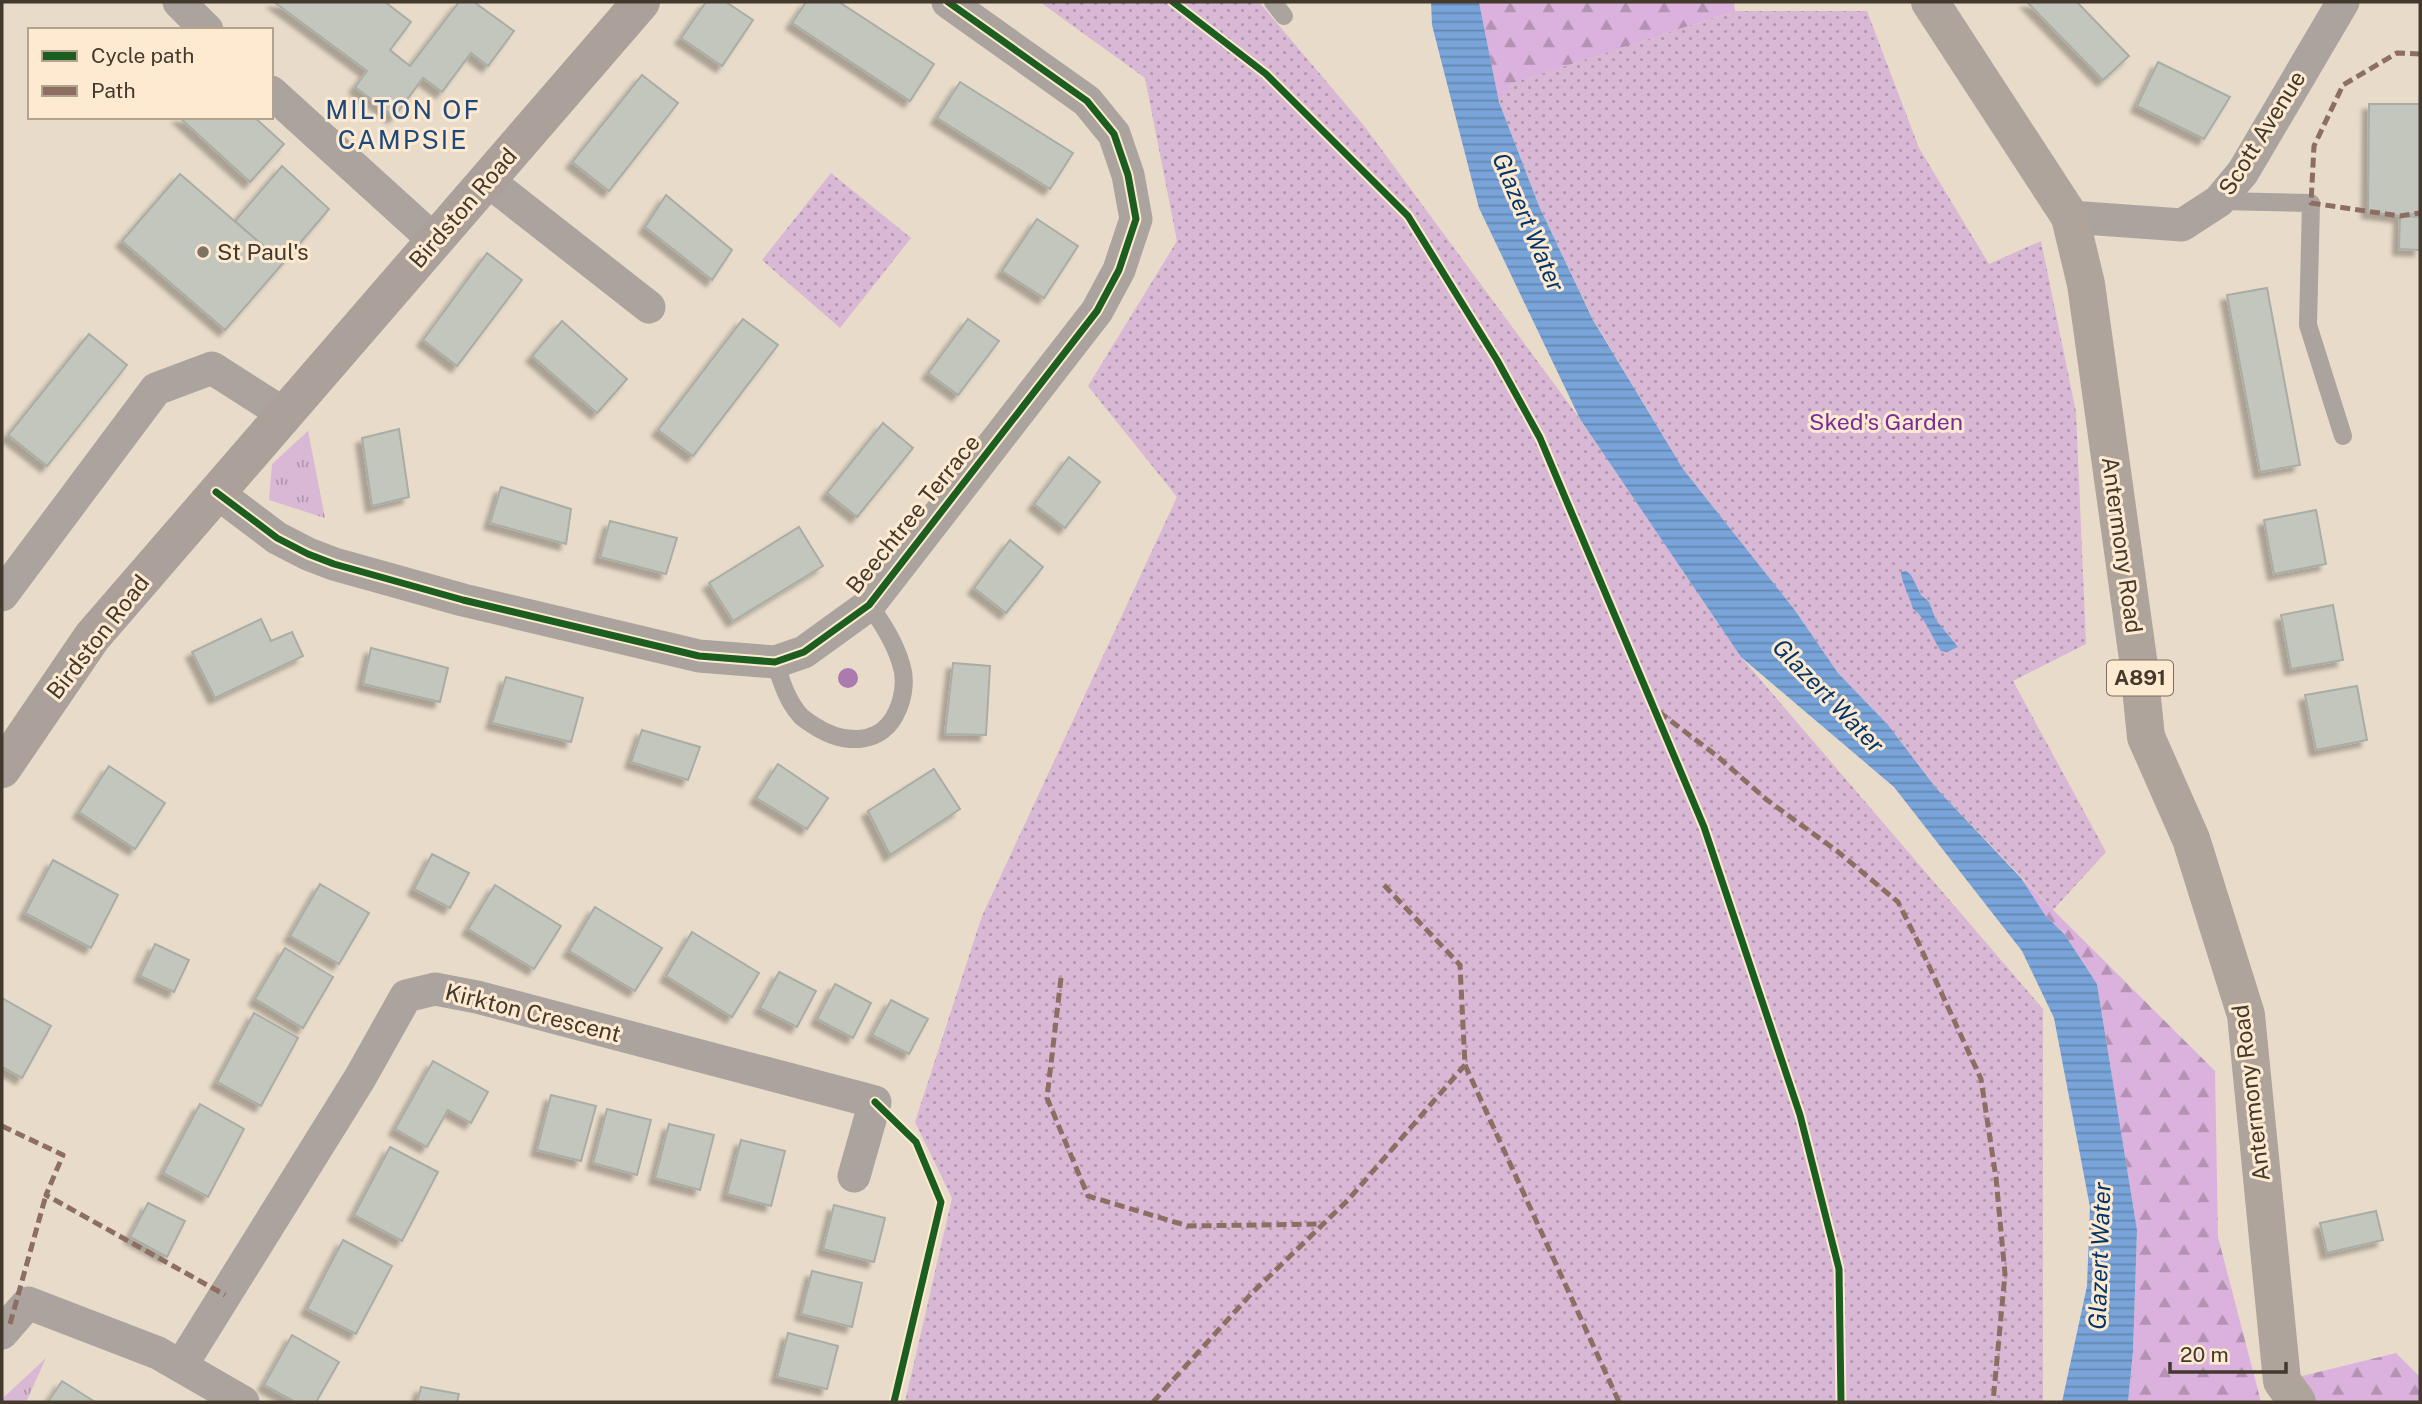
<svg xmlns="http://www.w3.org/2000/svg" width="2422" height="1404" font-family="'Public Sans',sans-serif">
	<style>
		.grass { fill: url(#grass-tufts) }
		.forest { fill: url(#forest-firs) }
		.park { fill: url(#park-dots) }
		.water { fill: url(#water-rules) }
		.building { fill: #c3c6bd; stroke: #a9ada5; stroke-width: 2; filter: url(#shadow) }
		.lines { fill: none; stroke-linecap: round; stroke-linejoin: round }
		.service { stroke: #aba39e; stroke-width: 18 }
		.minor { stroke: #aba39e; stroke-width: 33 }
		.secondary { stroke: #aba19a; stroke-width: 38 }
		.primary { stroke: #aea49b; stroke-width: 38 }
		.quiet { stroke: #8d6e63; stroke-width: 5; stroke-dasharray: 10 5; stroke-linecap: butt }
		.cycleway-casing { stroke: #feead0; stroke-width: 11 }
		.cycleway { stroke: #1b5e20; stroke-width: 7 }
		.tree { fill: #ac7bae }
		.poi-dot { fill: #7d7263; stroke: #feead0; stroke-width: 2.5 }
		.labels { text-anchor: middle; stroke-width: 6; stroke-linejoin: round; paint-order: stroke }
		.shield { fill: #feead0; stroke: #7b6e5d; stroke-width: 2 }
		.shield-label { font-size: 21px; font-weight: bold; fill: #43392c }
		.street-label { font-size: 23px; fill: #43392c; stroke: #feead0 }
		.poi-label { font-size: 23px; fill: #43392c; stroke: #feead0; text-anchor: start }
		.park-label { font-size: 23px; fill: #7a2d98; stroke: #feead0 }
		.water-label { font-size: 24px; font-style: italic; fill: #04356a; stroke: #feead0 }
		.quarter-label { font-size: 26px; letter-spacing: 2px; fill: #1e497d; stroke: #feead0 }
	</style>
	<defs>
		<pattern id="grass-tufts" width="24" height="20" patternUnits="userSpaceOnUse" patternTransform="scale(1.75)"><rect width="24" height="20" fill="#d8b8d5"/><path d="M3 7l-1-3M5 7V3M7 7l1-3M15 17l-1-3M17 17v-4M19 17l1-3" fill="none" stroke="#b197ad"/></pattern>
		<pattern id="forest-firs" width="22" height="20" patternUnits="userSpaceOnUse" patternTransform="scale(1.75)"><rect width="22" height="20" fill="#dbb2dd"/><path d="M5 1l3.5 6h-7zM16 11l3.5 6h-7z" fill="#b392b3"/></pattern>
		<pattern id="park-dots" width="8" height="8" patternUnits="userSpaceOnUse" patternTransform="scale(1.75)"><rect width="8" height="8" fill="#d8b8d5"/><path d="M2 2h.1M6 6h.1" fill="none" stroke="#b197ad" stroke-width="1.8" stroke-linecap="round"/></pattern>
		<pattern id="water-rules" width="6" height="5" patternUnits="userSpaceOnUse" patternTransform="scale(1.75)"><rect width="6" height="5" fill="#78a4d9"/><path d="M0 2.5h6" fill="none" stroke="#6487b0"/></pattern>
		<filter id="shadow"><feDropShadow dx="-6" dy="6" stdDeviation="2" flood-color="#0004"/></filter>
	</defs>
	<rect width="100%" height="100%" fill="#e8dbc9"/>
	<!-- grass -->
	<g class="grass">
		<polygon points="308,431 325,518 269,500 272,464"/>
		<polygon points="46,1358 26,1402 2,1402 2,1399"/>
	</g>
	<!-- forest -->
	<g class="forest">
		<polygon points="1479,2 1734,2 1735,11 1511,84 1499,102"/>
		<polygon points="2021,878 2215,1071 2218,1237 2261,1402 2128,1402 2133,1352 2137,1230 2097,984 2065,935 2045,915"/>
		<polygon points="2396,1353 2420,1377 2420,1402 2297,1402 2282,1381"/>
	</g>
	<!-- park -->
	<g class="park">
		<polygon points="1040,2 1259,2 1365,127 1580,419 1741,657 2043,1009 2043,1402 905,1402 952,1198 915,1122 982,916 1177,497 1088,386 1177,241 1145,78"/>
		<polygon points="1735,11 1867,11 1919,148 1989,264 2041,241 2076,412 2086,644 2013,681 2106,852 2053,910 1936,788 1888,725 1838,673 1794,609 1683,469 1593,319 1539,206 1499,102 1510,84"/>
		<polygon points="831,173 911,238 840,328 762,260"/>
	</g>
	<!-- water -->
	<g class="water">
		<polygon points="1431,2 1479,2 1499,102 1539,206 1593,320 1683,469 1794,609 1838,673 1888,725 1936,788 2021,878 2045,915 2065,935 2097,984 2137,1230 2133,1352 2128,1402 2062,1402 2087,1286 2090,1207 2054,1018 2022,951 1894,787 1741,657 1580,419 1479,208 1432,25"/>
		<path d="M1906,571l5,4 10,20 8,7 7,18 22,27 -11,5 -6,-1c-9,-13 -15,-33 -28,-42 -3,-12 -11,-25 -12,-37z"/>
	</g>
	<!-- building -->
	<g class="building">
		<polygon points="274,2 385,2 411,22 390,50 410,66 459,2 474,2 514,31 488,66 471,53 442,92 423,78 394,117 355,87 367,71"/>
		<polygon points="706,2 726,2 753,20 722,66 681,38"/>
		<polygon points="806,2 839,2 934,64 910,101 792,23"/>
		<polygon points="2027,2 2077,2 2129,56 2103,80"/>
		<polygon points="2158,62 2230,97 2204,139 2137,106"/>
		<polygon points="642,75 678,103 609,191 572,162"/>
		<polygon points="960,82 1073,153 1050,189 937,118"/>
		<polygon points="2369,104 2420,104 2420,213 2400,216 2368,212"/>
		<polygon points="179,117 254,117 284,144 250,182"/>
		<polygon points="282,166 329,209 283,263 235,221"/>
		<polygon points="180,174 283,263 225,330 122,241"/>
		<polygon points="666,195 732,250 712,280 645,227"/>
		<polygon points="2400,216 2420,217 2420,250 2399,249"/>
		<polygon points="1037,219 1078,246 1044,298 1002,271"/>
		<polygon points="487,253 522,280 457,366 423,340"/>
		<polygon points="2267,288 2300,465 2260,472 2227,295"/>
		<polygon points="743,319 778,345 693,456 658,430"/>
		<polygon points="968,319 999,341 958,395 928,373"/>
		<polygon points="562,321 627,379 597,413 532,356"/>
		<polygon points="89,334 127,365 47,466 8,435"/>
		<polygon points="883,423 913,448 857,517 827,493"/>
		<polygon points="399,429 409,497 372,506 362,438"/>
		<polygon points="1069,457 1100,482 1065,528 1034,504"/>
		<polygon points="501,487 571,509 566,544 490,523"/>
		<polygon points="2316,510 2326,564 2274,574 2264,520"/>
		<polygon points="610,521 677,538 666,574 600,557"/>
		<polygon points="799,527 823,566 733,621 709,583"/>
		<polygon points="1010,540 1043,567 1006,613 974,588"/>
		<polygon points="2333,605 2343,660 2291,669 2281,615"/>
		<polygon points="261,619 271,641 292,632 303,656 215,698 192,652"/>
		<polygon points="371,648 448,668 440,702 363,684"/>
		<polygon points="953,663 990,666 986,735 945,734"/>
		<polygon points="506,677 583,698 571,742 492,723"/>
		<polygon points="2357,686 2367,740 2316,750 2305,695"/>
		<polygon points="642,730 700,747 688,780 631,762"/>
		<polygon points="778,764 828,798 807,829 756,798"/>
		<polygon points="109,766 165,803 135,849 79,812"/>
		<polygon points="934,769 960,809 890,855 868,811"/>
		<polygon points="432,854 469,873 450,908 414,889"/>
		<polygon points="53,860 118,895 91,948 25,913"/>
		<polygon points="320,884 369,913 339,964 290,936"/>
		<polygon points="495,885 561,926 534,969 468,929"/>
		<polygon points="595,907 662,948 635,991 569,951"/>
		<polygon points="692,932 759,973 732,1017 666,976"/>
		<polygon points="155,944 189,960 174,992 140,976"/>
		<polygon points="285,948 333,977 303,1028 255,999"/>
		<polygon points="779,972 816,991 797,1027 760,1008"/>
		<polygon points="835,984 871,1003 853,1038 817,1019"/>
		<polygon points="2,998 51,1026 22,1078 2,1067"/>
		<polygon points="891,1000 928,1019 909,1054 872,1035"/>
		<polygon points="254,1013 298,1038 261,1106 217,1082"/>
		<polygon points="433,1061 488,1092 471,1123 448,1110 427,1147 395,1129"/>
		<polygon points="551,1095 596,1106 581,1161 537,1150"/>
		<polygon points="200,1104 244,1129 208,1197 163,1173"/>
		<polygon points="607,1109 651,1120 637,1175 593,1163"/>
		<polygon points="669,1124 714,1135 700,1190 655,1178"/>
		<polygon points="741,1140 785,1151 771,1206 727,1194"/>
		<polygon points="390,1147 438,1172 402,1241 354,1215"/>
		<polygon points="148,1203 185,1221 167,1257 130,1237"/>
		<polygon points="834,1205 885,1218 874,1262 823,1249"/>
		<polygon points="2376,1211 2383,1240 2327,1253 2320,1223"/>
		<polygon points="343,1240 392,1266 356,1334 307,1309"/>
		<polygon points="812,1271 862,1283 852,1327 801,1314"/>
		<polygon points="788,1333 838,1346 827,1389 777,1377"/>
		<polygon points="292,1335 339,1362 316,1402 295,1402 264,1385"/>
		<polygon points="62,1381 95,1402 48,1402"/>
		<polygon points="421,1387 459,1394 457,1402 417,1402"/>
	</g>
	<g class="lines">
		<!-- service -->
		<g class="service">
			<polyline points="1273,2 1284,16"/>
			<polyline points="2219,201 2311,203 2308,325 2343,436"/>
			<path d="M775,662c6,18 12,39 25,53 3,4 9,7 13,10 30,20 70,22 85,-16 5,-11 7,-26 5,-37 -5,-25 -19,-47 -34,-67"/>
		</g>
		<!-- minor -->
		<g class="minor">
			<polyline points="179,2 207,30"/>
			<polyline points="271,92 435,241"/>
			<polyline points="487,180 649,307"/>
			<polyline points="2070,217 2182,225 2219,201 2243,172 2343,2"/>
			<polyline points="216,492 277,538 308,554 334,564 463,600 699,656 775,662 804,652 869,605 1097,311 1119,270 1136,219 1128,175 1114,134 1087,101 948,2"/>
			<polyline points="2,595 156,389 212,368 284,414"/>
			<polyline points="2,1333 28,1303 158,1353 243,1402"/>
			<polyline points="181,1366 360,1078 406,996 435,989 477,997 875,1102 854,1176"/>
		</g>
		<!-- secondary -->
		<polyline class="secondary" points="2,769 92,637 641,2"/>
		<!-- primary -->
		<polyline class="primary" points="1930,2 2070,217 2086,284 2138,659 2146,737 2191,839 2246,1015 2282,1381 2297,1402"/>
		<!-- quiet -->
		<g class="quiet">
			<polyline points="2420,54 2397,53 2343,85 2314,146 2311,203 2400,216 2420,213"/>
			<polyline points="1659,712 1717,756 1767,800 1837,851 1898,902 1918,942 1981,1079 1996,1178 2005,1274 1993,1402"/>
			<polyline points="1061,978 1047,1098 1088,1196 1188,1226 1324,1224"/>
			<polyline points="1465,1065 1619,1402"/>
			<polyline points="2,1126 63,1155 46,1195 225,1295"/>
			<polyline points="10,1324 46,1195"/>
			<polyline points="1153,1402 1252,1293 1348,1200 1465,1065 1460,965 1383,884"/>
		</g>
		<defs>
			<g id="cycleway">
				<polyline points="1173,2 1266,74 1408,216 1497,360 1540,438 1704,827 1800,1115 1839,1269 1841,1402"/>
				<polyline points="216,492 277,538 308,554 334,564 463,600 699,656 775,662 804,652 869,605 1097,311 1119,270 1136,219 1128,175 1114,134 1087,101 948,2"/>
				<polyline points="875,1102 916,1142 941,1202 894,1402"/>
			</g>
		</defs>
		<!-- cycleway casing -->
		<use href="#cycleway" class="cycleway-casing"/>
		<!-- cycleway -->
		<use href="#cycleway" class="cycleway"/>
	</g>
	<!-- trees -->
	<circle class="tree" cx="848" cy="678" r="10"/>
	<!-- markers -->
	<circle class="poi-dot" cx="203" cy="252" r="7"/>
	<g class="labels">
		<!-- shield labels -->
		<rect class="shield" x="2107" y="660.5" width="66" height="35" rx="5"/>
		<g class="shield-label">
			<text x="2140" y="685">A891</text>
		</g>
		<!-- street labels -->
		<g class="street-label">
			<text transform="translate(2262 133) rotate(-58)" y="8">Scott Avenue</text>
			<text transform="translate(463 208) rotate(-49)" y="8">Birdston Road</text>
			<text transform="translate(913 514) rotate(-51)" y="8">Beechtree Terrace</text>
			<text transform="translate(2122 545) rotate(82)" y="8">Antermony Road</text>
			<text transform="translate(98 637) rotate(-52)" y="8">Birdston Road</text>
			<text transform="translate(533 1013) rotate(14)" y="8">Kirkton Crescent</text>
			<text transform="translate(2251 1093) rotate(-97)" y="8">Antermony Road</text>
		</g>
		<!-- poi labels -->
		<g class="poi-label">
			<text x="217" y="260">St Paul's</text>
		</g>
		<!-- park labels -->
		<g class="park-label">
			<text x="1886" y="430">Sked's Garden</text>
		</g>
		<!-- water labels -->
		<g class="water-label">
			<text transform="translate(1528 222) rotate(67)" y="8">Glazert Water</text>
			<text transform="translate(1828 696) rotate(46)" y="8">Glazert Water</text>
			<text transform="translate(2100 1256) rotate(-88)" y="8">Glazert Water</text>
		</g>
		<!-- quarter labels -->
		<g class="quarter-label">
			<text x="403" y="119">MILTON OF<tspan x="403" dy="30">CAMPSIE</tspan></text>
		</g>
	</g>
	<!-- border -->
	<rect width="2422" height="1404" fill="none" stroke="#43392c" stroke-width="7"/>
	<!-- legend -->
	<rect x="28" y="28" width="245" height="91" fill="#feead0" stroke="#b3a38e" stroke-width="2"/>
	<rect x="42" y="51" width="35" height="10" fill="#1b5e20" stroke="#b3a38e" stroke-width="2"/>
	<text x="91" y="63" font-size="21" fill="#43392c">Cycle path</text>
	<rect x="42" y="86" width="35" height="10" fill="#8d6e63" stroke="#b3a38e" stroke-width="2"/>
	<text x="91" y="98" font-size="21" fill="#43392c">Path</text>
	<!-- scale -->
	<path d="M2170 1362v10h116v-10" fill="none" stroke="#43392c" stroke-width="3.5"/>
	<text x="2180" y="1362" font-size="21" fill="#43392c" stroke="#feead0" stroke-width="5" paint-order="stroke">20 m</text>
</svg>
